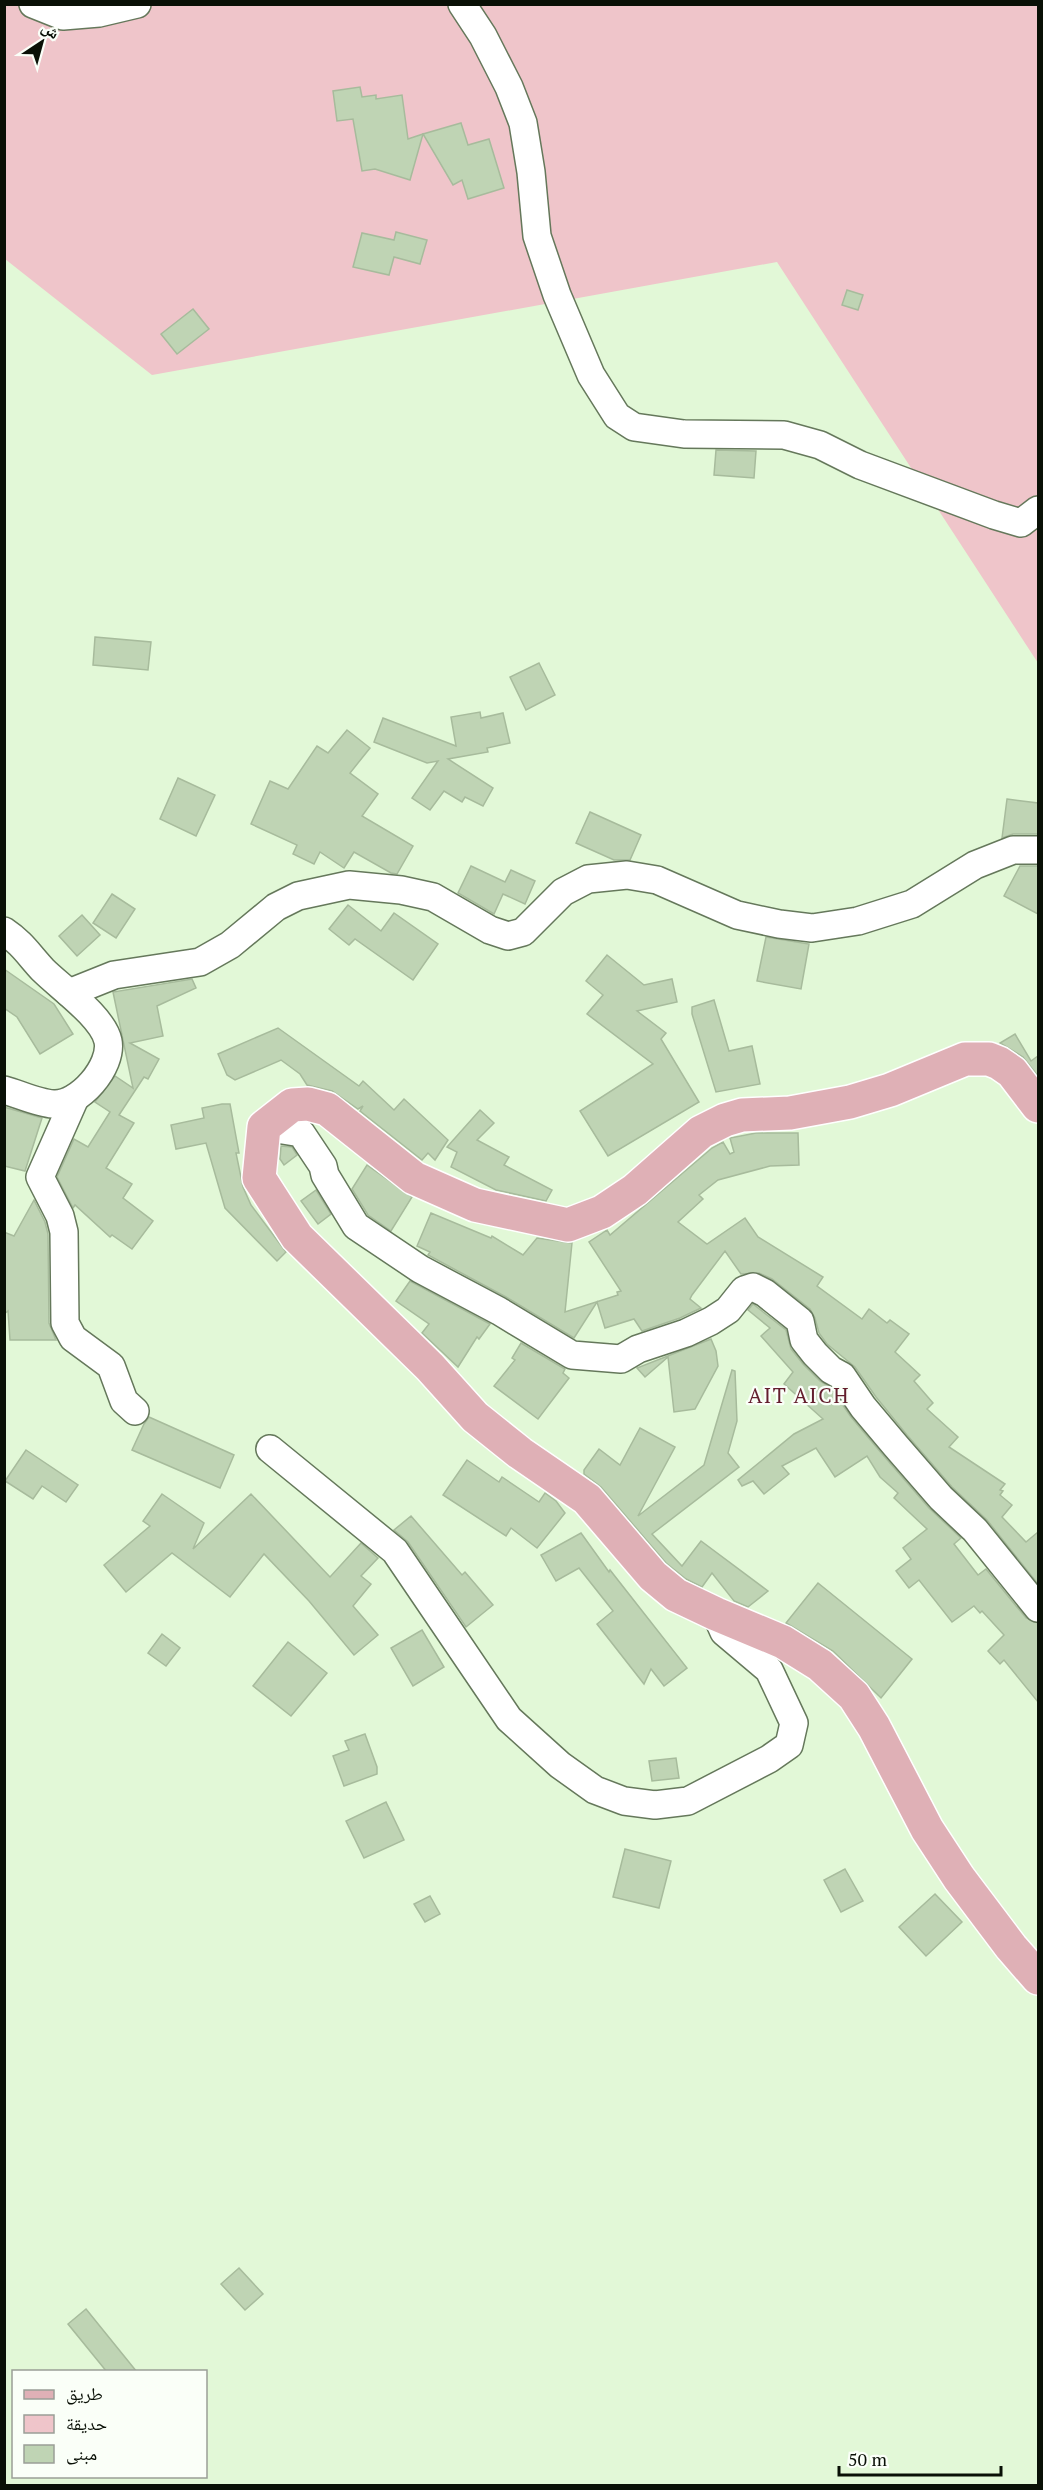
<svg xmlns="http://www.w3.org/2000/svg" width="1043" height="2490" font-family="'PT Serif','Noto Naskh Arabic',serif">
	<style>
		.green { fill: #efc5ca }
		.building { fill: #bfd4b4; stroke: #a7bb9c; stroke-width: 1.5 }
		.lines { fill: none; stroke-linecap: round; stroke-linejoin: round }
		.minor-casing { stroke: #65785b; stroke-width: 30 }
		.major-casing { stroke: #fff; stroke-width: 36 }
		.minor { stroke: #fff; stroke-width: 27 }
		.major { stroke: #dfb0b6; stroke-width: 33 }
		.labels { text-anchor: middle; stroke-width: 4.5; stroke-linejoin: round; paint-order: stroke }
		.quarter-label { font-size: 21px; letter-spacing: 1.5px; fill: #631e2d; stroke: #fafff8 }
	</style>
	<rect width="100%" height="100%" fill="#e2f8d7"/>
	<!-- green -->
	<polygon class="green" points="4,5 1038,5 1038,663 777,262 152,375 5,259"/>
	<!-- building -->
	<g class="building">
		<polygon points="360,87 362,97 376,95 376,99 402,95 408,139 423,134 410,180 375,169 362,171 353,119 337,121 333,91"/>
		<polygon points="461,123 468,145 489,139 504,188 468,199 462,180 453,185 423,134"/>
		<polygon points="396,232 427,240 420,264 394,257 389,275 353,267 362,233 394,240"/>
		<polygon points="847,290 863,295 858,310 842,305"/>
		<polygon points="193,309 209,329 177,354 161,334"/>
		<polygon points="716,450 756,451 754,478 714,475"/>
		<polygon points="95,637 151,642 148,670 93,665"/>
		<polygon points="539,663 555,695 526,710 510,677"/>
		<polygon points="480,712 481,718 503,713 510,743 487,748 488,752 448,759 493,788 483,806 465,797 462,802 444,791 430,810 412,798 438,761 427,763 374,742 383,718 456,746 451,717"/>
		<polygon points="347,730 370,748 350,773 378,794 362,816 413,846 397,874 391,873 354,852 344,868 320,852 314,864 293,854 297,845 251,824 270,781 288,789 317,746 328,753"/>
		<polygon points="178,778 215,795 196,836 160,819"/>
		<polygon points="1007,799 1038,803 1038,834 1013,834 1002,838"/>
		<polygon points="590,812 641,835 630,860 614,860 576,843"/>
		<polygon points="471,866 505,882 511,870 535,881 525,904 503,894 494,914 458,893"/>
		<polygon points="1020,866 1038,866 1038,914 1004,896"/>
		<polygon points="112,894 135,909 116,938 93,923"/>
		<polygon points="348,905 381,931 394,913 438,944 413,980 355,939 349,945 329,929"/>
		<polygon points="82,915 100,935 77,956 59,936"/>
		<polygon points="766,937 809,944 801,989 757,981"/>
		<polygon points="607,955 644,985 672,979 677,1002 637,1011 666,1033 661,1039 699,1102 608,1156 580,1111 653,1064 587,1014 603,995 586,981"/>
		<polygon points="4,969 54,1004 73,1034 40,1054 17,1017 4,1008"/>
		<polygon points="192,979 196,988 157,1006 163,1036 130,1043 159,1059 148,1079 144,1077 119,1115 134,1123 106,1168 132,1184 123,1198 153,1221 132,1249 112,1235 110,1237 75,1205 73,1208 57,1177 74,1139 88,1147 110,1112 95,1102 115,1076 133,1088 113,992"/>
		<polygon points="714,1000 729,1051 752,1046 760,1084 716,1092 692,1014 692,1007"/>
		<polygon points="278,1028 359,1086 363,1081 394,1110 404,1099 448,1140 435,1160 428,1153 422,1160 360,1111 363,1106 358,1109 332,1091 307,1085 300,1074 281,1060 235,1080 227,1075 218,1054"/>
		<polygon points="1015,1034 1031,1061 1038,1056 1038,1076 1023,1057 1000,1043"/>
		<polygon points="222,1104 230,1104 239,1153 236,1153 243,1187 251,1205 286,1252 277,1261 225,1208 206,1143 176,1149 171,1125 204,1118 202,1108"/>
		<polygon points="4,1107 42,1118 25,1171 4,1166"/>
		<polygon points="480,1110 494,1123 477,1140 509,1157 504,1165 552,1190 546,1201 496,1190 451,1167 457,1152 447,1147"/>
		<polygon points="756,1133 798,1133 799,1165 770,1166 718,1180 699,1195 703,1199 678,1222 707,1244 745,1218 758,1237 823,1277 817,1286 862,1319 869,1309 887,1323 890,1320 909,1334 895,1352 920,1375 914,1381 933,1403 927,1409 958,1437 949,1447 1005,1484 1000,1490 1003,1491 1000,1495 1012,1505 1002,1517 1026,1542 1038,1532 1038,1584 987,1520 952,1487 907,1435 876,1397 855,1367 827,1344 819,1333 815,1318 810,1309 772,1279 759,1273 741,1274 725,1251 692,1295 690,1299 701,1308 680,1318 642,1331 634,1319 605,1328 597,1302 574,1338 506,1297 428,1255 430,1252 417,1246 431,1213 491,1238 492,1236 523,1255 537,1238 572,1243 565,1312 618,1295 617,1292 621,1291 589,1242 607,1230 610,1235 712,1148 723,1142 730,1154 734,1152 730,1138"/>
		<polygon points="281,1146 292,1147 297,1155 284,1165 280,1159"/>
		<polygon points="367,1165 412,1197 391,1231 368,1215 352,1189"/>
		<polygon points="316,1190 331,1214 318,1224 301,1201"/>
		<polygon points="34,1200 45,1222 48,1234 49,1323 56,1340 10,1340 8,1311 4,1314 4,1232 14,1236"/>
		<polygon points="410,1281 490,1324 479,1339 477,1337 458,1367 422,1333 429,1324 396,1301"/>
		<polygon points="753,1304 786,1330 791,1349 803,1364 820,1381 831,1388 851,1417 883,1455 929,1508 961,1538 954,1544 978,1575 986,1569 1026,1618 1038,1623 1038,1702 1004,1660 1000,1664 988,1651 1004,1635 982,1611 980,1613 974,1606 952,1622 919,1580 909,1588 896,1571 911,1559 903,1548 927,1529 894,1498 898,1493 880,1477 867,1456 835,1477 816,1448 782,1466 789,1474 764,1494 753,1481 742,1486 738,1480 794,1434 823,1419 784,1384 793,1372 761,1336 770,1328 748,1310"/>
		<polygon points="711,1339 716,1351 718,1366 695,1409 674,1412 668,1357 645,1377 637,1368"/>
		<polygon points="521,1343 565,1369 563,1373 569,1378 538,1419 494,1386 515,1360 512,1358"/>
		<polygon points="732,1370 735,1371 737,1421 728,1453 739,1467 652,1534 682,1566 701,1541 768,1591 748,1607 734,1601 712,1573 702,1587 686,1579 666,1563 601,1487 584,1474 584,1470 599,1449 620,1465 640,1428 675,1447 638,1516 704,1465"/>
		<polygon points="149,1417 234,1455 220,1488 132,1450 144,1424"/>
		<polygon points="26,1450 78,1485 66,1502 42,1486 33,1499 5,1481"/>
		<polygon points="467,1460 499,1482 502,1477 539,1502 545,1493 556,1501 565,1513 537,1548 511,1528 506,1536 443,1495"/>
		<polygon points="162,1494 204,1523 193,1549 251,1494 330,1577 361,1543 378,1558 361,1576 371,1584 353,1606 378,1635 354,1655 309,1601 264,1554 230,1597 172,1553 126,1592 104,1565 150,1526 143,1521"/>
		<polygon points="411,1516 462,1575 465,1572 493,1605 466,1627 408,1542 394,1530"/>
		<polygon points="581,1533 609,1572 610,1570 687,1668 664,1686 651,1669 644,1684 597,1624 613,1611 579,1568 556,1581 541,1555"/>
		<polygon points="818,1583 912,1659 881,1698 833,1651 786,1623"/>
		<polygon points="422,1630 444,1667 413,1686 391,1648"/>
		<polygon points="162,1634 180,1648 166,1666 148,1653"/>
		<polygon points="288,1642 327,1673 291,1716 253,1686"/>
		<polygon points="365,1734 377,1767 377,1774 344,1786 333,1756 349,1750 345,1741"/>
		<polygon points="676,1758 679,1778 652,1781 649,1761"/>
		<polygon points="386,1802 404,1840 364,1858 346,1821"/>
		<polygon points="625,1849 671,1861 659,1908 613,1897"/>
		<polygon points="845,1869 863,1901 841,1912 824,1880"/>
		<polygon points="935,1894 962,1922 926,1956 899,1927"/>
		<polygon points="430,1896 440,1914 425,1922 414,1904"/>
		<polygon points="239,2268 263,2294 245,2310 221,2284"/>
		<polygon points="86,2309 137,2372 107,2372 68,2324"/>
	</g>
	<g class="lines">
		<defs>
			<g id="minor">
				<polyline points="33,4 63,16 99,13 137,4"/>
				<polyline points="462,4 483,36 509,87 523,123 531,172 537,236 557,295 591,375 617,416 634,427 684,434 784,435 820,445 860,465 994,515 1021,523 1038,510"/>
				<path d="M4,931c18,12 25,24 39,39 17,17 60,47 65,71 5,25 -29,65 -55,63 -15,-1 -34,-10 -49,-14"/>
				<polyline points="69,993 114,975 200,962 230,945 276,907 298,896 349,885 401,890 433,897 490,930 508,936 523,932 563,892 588,879 627,875 657,880 737,915 779,924 812,928 858,921 912,904 975,865 1013,850 1038,850"/>
				<polyline points="75,1098 40,1177 60,1216 64,1232 65,1323 73,1338 111,1366 124,1401 135,1411"/>
				<polyline points="264,1127 301,1133 323,1166 325,1175 356,1226 420,1269 499,1311 572,1355 621,1359 638,1349 686,1333 711,1321 728,1310 744,1290 753,1287 765,1293 800,1321 804,1340 815,1354 831,1370 842,1376 863,1407 895,1445 941,1498 975,1530 1038,1608"/>
				<polyline points="270,1449 395,1551 509,1719 560,1765 595,1790 624,1801 655,1805 688,1801 769,1759 789,1745 794,1723 769,1670 724,1632 716,1614"/>
			</g>
			<polyline id="major" points="1038,1106 1012,1072 999,1063 989,1059 965,1059 890,1090 850,1102 790,1113 742,1115 725,1120 701,1132 635,1190 602,1212 568,1225 475,1205 414,1178 327,1109 308,1104 292,1105 264,1127 259,1178 297,1237 430,1367 475,1417 520,1453 587,1499 653,1576 676,1595 716,1614 783,1642 820,1665 854,1696 874,1727 927,1829 959,1878 1011,1947 1038,1978"/>
		</defs>
		<!-- minor casing -->
		<use href="#minor" class="minor-casing"/>
		<!-- major casing -->
		<use href="#major" class="major-casing"/>
		<!-- minor -->
		<use href="#minor" class="minor"/>
		<!-- major -->
		<use href="#major" class="major"/>
	</g>
	<g class="labels">
		<!-- quarter labels -->
		<g class="quarter-label">
			<text x="799" y="1403">AIT AICH</text>
		</g>
	</g>
	<!-- border -->
	<rect width="1043" height="2490" fill="none" stroke="#091006" stroke-width="12"/>
	<!-- legend -->
	<rect x="12" y="2370" width="195" height="108" fill="#fafff8" stroke="#9a9f97" stroke-width="1.5"/>
	<rect x="24" y="2390" width="30" height="9" fill="#dfb0b6" stroke="#9a9f97" stroke-width="1.5"/>
	<text x="66" y="2400" font-size="18" fill="#091006">طريق</text>
	<rect x="24" y="2415" width="30" height="18" fill="#efc5ca" stroke="#9a9f97" stroke-width="1.5"/>
	<text x="66" y="2430" font-size="18" fill="#091006">حديقة</text>
	<rect x="24" y="2445" width="30" height="18" fill="#bfd4b4" stroke="#9a9f97" stroke-width="1.5"/>
	<text x="66" y="2460" font-size="18" fill="#091006">مبنى</text>
	<!-- north arrow -->
	<g transform="translate(42 42) rotate(36)" stroke="#fafff8" stroke-width="4.5" paint-order="stroke">
	<path d="M0-4.5L10 22L0 15L-10 22Z" fill="#091006"/>
	<text y="-9" font-size="16" font-weight="bold" text-anchor="middle" fill="#091006">ش</text>
	</g>
	<!-- scale -->
	<path d="M839 2466v9h162v-9" fill="none" stroke="#091006" stroke-width="3"/>
	<text x="848" y="2466" font-size="18" fill="#091006" stroke="#fafff8" stroke-width="4.5" paint-order="stroke">50 m</text>
</svg>
